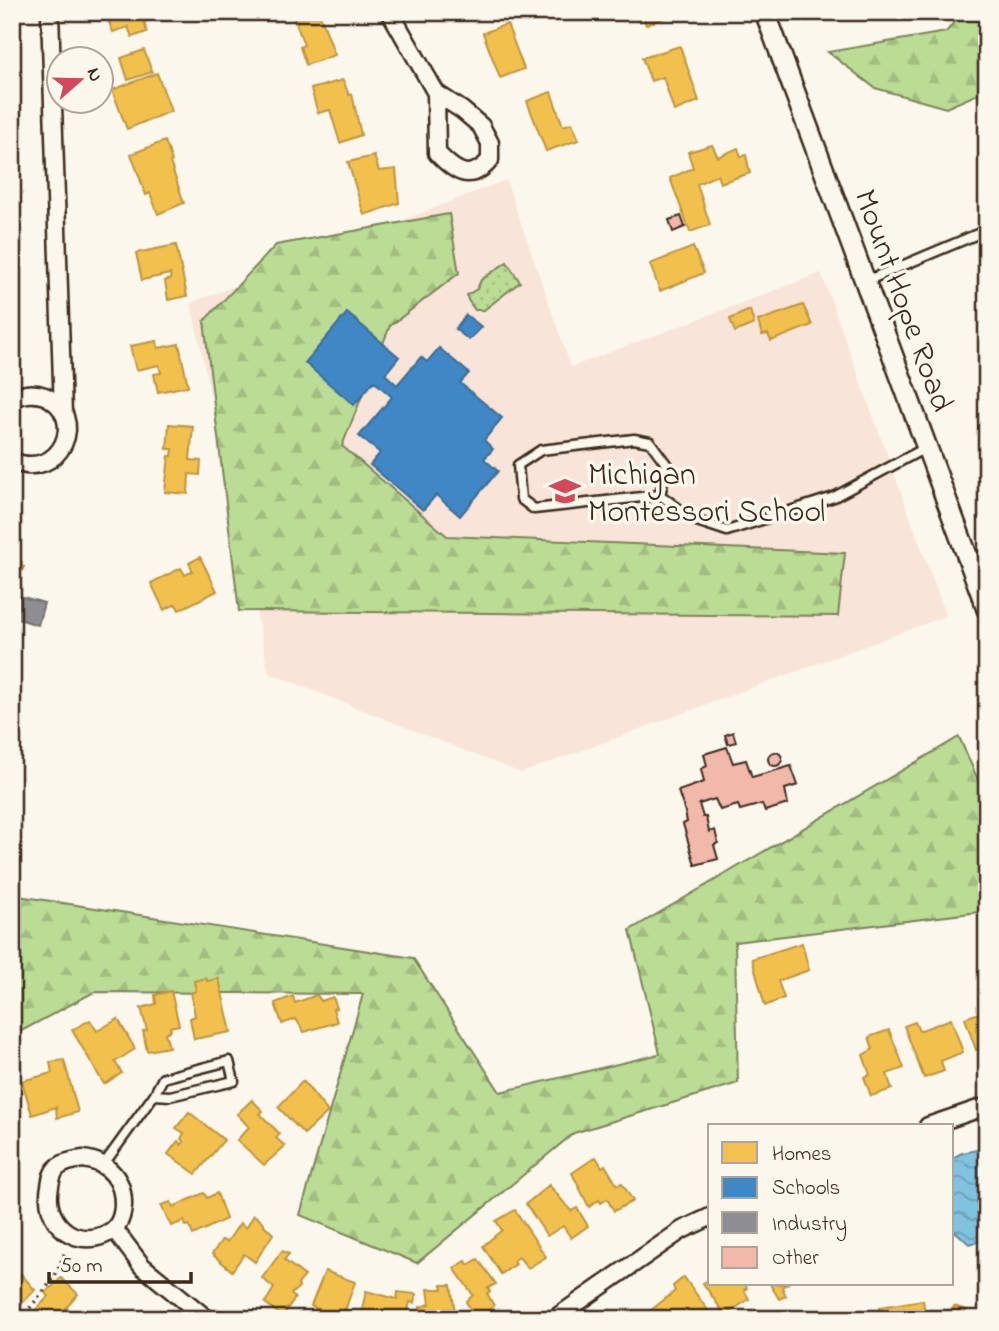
<svg xmlns="http://www.w3.org/2000/svg" width="999" height="1331" font-family="'Indie Flower',sans-serif">
	<style>
		.built { fill: #f8e4d8 }
		.green { fill: url(#green-dots); stroke: #7b835a; stroke-width: 2 }
		.forest { fill: url(#forest-firs); stroke: #7b835a; stroke-width: 2 }
		.water { fill: url(#water-waves); stroke: #648693; stroke-width: 2 }
		.homes { fill: #f2c14e; stroke: #bb9440; stroke-width: 2 }
		.schools { fill: #3f88c5; stroke: #3e6c93; stroke-width: 2 }
		.industry { fill: #8d8d92; stroke: #746f6f; stroke-width: 2 }
		.building { fill: #f2b8aa; stroke: #3b2a1e; stroke-width: 2 }
		.lines { fill: none; stroke-linecap: round; stroke-linejoin: round }
		.service-casing { stroke: #3b2a1e; stroke-width: 13 }
		.minor-casing { stroke: #3b2a1e; stroke-width: 21 }
		.tertiary-casing { stroke: #3b2a1e; stroke-width: 24 }
		.path { stroke: #3b2a1e; stroke-width: 3.5; stroke-dasharray: 2 5; stroke-linecap: butt }
		.service { stroke: #fbf7ec; stroke-width: 8 }
		.minor { stroke: #fbf7ec; stroke-width: 16 }
		.tertiary { stroke: #fbf7ec; stroke-width: 19 }
		.labels { text-anchor: middle; stroke-width: 7; stroke-linejoin: round; paint-order: stroke }
		.street-label { font-size: 32px; fill: #3b2a1e; stroke: #fbf7ec }
		.poi-label { font-size: 32px; fill: #3b2a1e; stroke: #fbf7ec; text-anchor: start }
	</style>
	<defs>
		<pattern id="green-dots" width="8" height="8" patternUnits="userSpaceOnUse" patternTransform="scale(1.75)"><rect width="8" height="8" fill="#bbdc95"/><path d="M2 2h.1M6 6h.1" fill="none" stroke="#a2bd80" stroke-width="1.8" stroke-linecap="round"/></pattern>
		<pattern id="forest-firs" width="22" height="20" patternUnits="userSpaceOnUse" patternTransform="scale(1.75)"><rect width="22" height="20" fill="#bbdc95"/><path d="M5 1l3.5 6h-7zM16 11l3.5 6h-7z" fill="#a2bd80"/></pattern>
		<pattern id="water-waves" width="16" height="10" patternUnits="userSpaceOnUse" patternTransform="scale(1.75)"><rect width="16" height="10" fill="#80c3e1"/><path d="M0 5q4-4 8 0t8 0" fill="none" stroke="#6a9fb6"/></pattern>
	</defs>
	<rect width="100%" height="100%" fill="#fbf7ec"/>
	<filter id="ink" filterUnits="userSpaceOnUse"><feTurbulence type="fractalNoise" baseFrequency=".0143" numOctaves="2"/><feDisplacementMap in="SourceGraphic" scale="14" xChannelSelector="R" yChannelSelector="G"/><feConvolveMatrix kernelMatrix="1 2 1 2 8 2 1 2 1" color-interpolation-filters="sRGB"/></filter>
	<g filter="url(#ink)">
		<!-- built -->
		<polygon class="built" points="506,180 571,367 821,273 946,616 521,773 269,673 191,303"/>
		<!-- green -->
		<polygon class="green" points="507,262 520,282 484,310 475,310 468,300 467,295 477,289 481,280"/>
		<!-- forest -->
		<g class="forest">
			<polygon points="962,12 987,12 987,90 946,108 875,88 828,52 946,32"/>
			<polygon points="449,214 459,273 390,326 342,446 447,536 845,553 838,616 239,611 204,321 276,245"/>
			<polygon points="959,737 987,800 987,911 735,942 738,1083 574,1133 417,1263 300,1215 363,994 94,992 12,1036 12,895 413,958 500,1092 660,1054 630,930"/>
		</g>
		<!-- water -->
		<polygon class="water" points="987,1148 987,1240 969,1244 956,1232 952,1233 952,1158 962,1153"/>
		<!-- homes -->
		<g class="homes">
			<polygon points="113,12 170,12 144,22 147,32 132,37 128,27 113,32 106,15"/>
			<polygon points="292,12 319,12 335,55 306,65 300,47 304,45"/>
			<polygon points="642,12 678,12 646,25"/>
			<polygon points="507,24 524,69 500,78 483,33"/>
			<polygon points="680,46 699,101 674,111 663,77 651,81 642,58"/>
			<polygon points="144,50 152,72 128,80 121,58"/>
			<polygon points="157,73 171,111 127,129 112,90"/>
			<polygon points="343,80 349,95 352,94 361,135 340,143 330,110 318,113 311,89"/>
			<polygon points="551,92 563,126 572,123 579,140 546,151 527,101"/>
			<polygon points="165,141 172,161 170,162 184,203 158,214 150,193 146,195 131,154"/>
			<polygon points="712,145 718,157 738,148 741,157 746,155 750,173 720,183 717,175 697,184 710,225 690,232 670,178 693,168 688,152"/>
			<polygon points="374,156 379,171 396,169 399,203 364,215 348,162"/>
			<polygon points="176,245 187,296 168,300 165,281 171,279 170,274 142,280 136,253"/>
			<polygon points="693,247 704,273 660,291 650,264"/>
			<polygon points="803,305 812,325 771,341 768,334 762,335 758,321"/>
			<polygon points="750,310 754,324 735,332 730,319"/>
			<polygon points="157,341 158,348 179,344 188,386 158,392 154,374 161,373 159,365 136,370 130,346"/>
			<polygon points="169,424 193,426 190,460 201,461 200,475 189,474 188,494 165,492 169,456 172,456 173,449 167,449"/>
			<polygon points="12,556 22,562 20,565 24,567 18,578 13,576 12,578"/>
			<polygon points="200,557 217,591 179,610 176,604 164,610 151,583 181,568 185,575 193,571 189,563"/>
			<polygon points="802,943 809,970 778,981 784,998 765,1006 752,959"/>
			<polygon points="206,978 207,981 219,979 231,1032 194,1039 190,1018 195,1016 191,993 196,991 194,981"/>
			<polygon points="171,991 179,1025 170,1027 171,1030 165,1033 169,1047 147,1051 143,1031 147,1030 141,1008 156,1004 155,995"/>
			<polygon points="317,995 321,1001 333,997 337,1008 333,1009 337,1022 304,1032 296,1019 282,1024 275,1003 293,996 295,1003"/>
			<polygon points="987,1010 987,1047 976,1050 965,1018"/>
			<polygon points="118,1019 135,1049 115,1062 122,1073 104,1084 72,1030 90,1020 97,1031"/>
			<polygon points="951,1019 963,1052 941,1061 944,1071 924,1078 904,1026 915,1022 919,1031"/>
			<polygon points="889,1030 904,1068 887,1074 892,1089 871,1096 864,1077 870,1075 863,1055 873,1049 869,1037"/>
			<polygon points="64,1060 78,1112 57,1118 56,1107 32,1115 22,1081 52,1073 50,1062"/>
			<polygon points="303,1081 328,1112 304,1134 278,1107"/>
			<polygon points="252,1100 263,1111 260,1114 280,1134 276,1138 285,1146 264,1165 237,1140 249,1127 237,1114"/>
			<polygon points="12,1110 20,1122 12,1129"/>
			<polygon points="189,1112 224,1140 196,1174 168,1154 178,1141 181,1145 184,1142 181,1139 184,1133 176,1128"/>
			<polygon points="596,1157 602,1167 605,1165 617,1185 622,1183 633,1201 614,1211 607,1199 601,1203 599,1200 589,1207 572,1173"/>
			<polygon points="549,1185 571,1211 577,1208 588,1226 571,1238 563,1226 547,1236 526,1204"/>
			<polygon points="204,1193 207,1198 217,1193 226,1219 193,1235 189,1225 186,1226 184,1221 171,1226 161,1205 171,1202 173,1207"/>
			<polygon points="515,1210 546,1257 528,1268 519,1257 513,1261 516,1264 501,1274 483,1246 502,1230 496,1221"/>
			<polygon points="254,1215 264,1223 264,1225 273,1234 255,1262 244,1254 232,1271 212,1254 222,1240 227,1242 240,1223 246,1228"/>
			<polygon points="282,1251 289,1254 284,1260 305,1276 298,1284 299,1287 291,1294 295,1298 282,1316 265,1303 274,1288 262,1278"/>
			<polygon points="478,1259 496,1284 488,1288 490,1292 487,1293 494,1306 477,1318 466,1302 473,1295 454,1268 466,1261 468,1265"/>
			<polygon points="325,1271 355,1282 342,1319 324,1319 327,1313 311,1306"/>
			<polygon points="21,1274 35,1290 12,1314 12,1279 14,1280"/>
			<polygon points="684,1277 714,1319 656,1319 650,1311 675,1291 673,1286"/>
			<polygon points="61,1278 78,1294 66,1308 75,1319 27,1319 49,1296 45,1293"/>
			<polygon points="710,1279 710,1284 745,1284 747,1288 744,1290 749,1299 725,1315 703,1283"/>
			<polygon points="770,1284 787,1284 782,1287 786,1296 779,1299"/>
			<polygon points="442,1285 451,1285 456,1319 422,1319 420,1307 430,1304 428,1289 443,1289"/>
			<polygon points="366,1291 397,1299 398,1292 416,1294 414,1303 410,1302 406,1319 360,1319"/>
			<polygon points="923,1300 926,1319 881,1319 880,1307"/>
			<polygon points="954,1306 966,1310 964,1319 950,1319"/>
		</g>
		<!-- schools -->
		<g class="schools">
			<polygon points="347,313 399,357 385,374 397,385 421,357 427,362 439,348 469,373 460,383 502,418 484,440 493,449 484,459 498,471 460,516 436,495 423,510 370,465 380,453 359,436 392,397 374,381 354,405 305,363"/>
			<polygon points="466,315 482,327 469,340 455,329"/>
		</g>
		<!-- industry -->
		<polygon class="industry" points="16,595 44,603 38,625 12,617"/>
		<!-- building -->
		<g class="building">
			<polygon points="681,216 685,227 673,232 669,220"/>
			<polygon points="733,732 736,742 728,744 725,735"/>
			<polygon points="727,747 733,763 746,760 752,777 791,766 798,785 785,789 788,804 765,811 762,804 740,810 738,805 720,810 715,799 699,804 703,817 706,817 709,832 715,830 718,843 714,845 718,859 695,865 683,824 687,822 685,812 678,791 704,782 701,769 707,766 704,754"/>
			<circle cx="775" cy="759" r="7"/>
		</g>
		<g class="lines">
			<defs>
				<g id="service">
					<polyline points="866,281 987,230"/>
					<polyline points="660,495 667,465 650,442 634,439 541,450 518,465 521,499 534,509 660,495 694,520 727,531 834,497 927,447"/>
					<polyline points="104,1164 154,1095 163,1078 229,1061 234,1081 170,1096 154,1095"/>
				</g>
				<g id="minor">
					<polyline points="50,12 63,413"/>
					<path d="M390,12l46,81 26,17 19,16 9,17v17c-20,23 -35,12 -53,-7l-1,-60"/>
					<path d="M12,399c11,-6 22,-7 33,-3 44,20 16,86 -33,65"/>
					<polyline points="928,1126 987,1106"/>
					<path d="M83,1159c26,3 41,21 40,47 -1,14 -6,24 -19,29 -34,13 -61,-16 -54,-49 1,-7 2,-14 8,-19 6,-5 17,-7 25,-8z"/>
					<polyline points="115,1230 142,1266 207,1319"/>
					<polyline points="554,1319 682,1230 710,1217"/>
				</g>
				<polyline id="tertiary" points="765,12 987,609"/>
			</defs>
			<!-- service casing -->
			<use href="#service" class="service-casing"/>
			<!-- minor casing -->
			<use href="#minor" class="minor-casing"/>
			<!-- tertiary casing -->
			<use href="#tertiary" class="tertiary-casing"/>
			<!-- path -->
			<polyline class="path" points="21,1319 54,1278 66,1250"/>
			<!-- service -->
			<use href="#service" class="service"/>
			<!-- minor -->
			<use href="#minor" class="minor"/>
			<!-- tertiary -->
			<use href="#tertiary" class="tertiary"/>
		</g>
	</g>
	<!-- icons -->
	<defs>
		<symbol id="school-bare" viewBox="-9 -9 18 18"><path d="M0-5L7-2L0 1L-7-2ZM-4 1L0 2.5L4 1V4Q0 6-4 4Z" fill="#d1495b" stroke="#fbf7ec" stroke-width="2.5" paint-order="stroke"/></symbol>
	</defs>
	<g fill-rule="evenodd">
		<use href="#school-bare" x="543" y="469" width="44" height="44"/>
	</g>
	<g class="labels">
		<!-- street labels -->
		<g class="street-label">
			<text transform="translate(905 300) rotate(70)" y="11">Mount Hope Road</text>
		</g>
		<!-- poi labels -->
		<g class="poi-label">
			<text x="588" y="484">Michigan<tspan x="588" dy="37">Montessori School</tspan></text>
		</g>
	</g>
	<!-- margin -->
	<rect width="999" height="1331" fill="none" stroke="#fbf7ec" stroke-width="42"/>
	<rect x="21" y="21" width="957" height="1289" fill="none" stroke="#3b2a1e" stroke-width="2.5" filter="url(#ink)"/>
	<!-- legend -->
	<rect x="708" y="1124" width="245" height="161" fill="#fbf7ec" stroke="#aea59a" stroke-width="2"/>
	<rect x="722" y="1142" width="35" height="21" fill="#f2c14e" stroke="#aea59a" stroke-width="2"/>
	<text x="772" y="1160" font-size="21" fill="#3b2a1e">Homes</text>
	<rect x="722" y="1177" width="35" height="21" fill="#3f88c5" stroke="#aea59a" stroke-width="2"/>
	<text x="772" y="1194" font-size="21" fill="#3b2a1e">Schools</text>
	<rect x="722" y="1212" width="35" height="21" fill="#8d8d92" stroke="#aea59a" stroke-width="2"/>
	<text x="772" y="1230" font-size="21" fill="#3b2a1e">Industry</text>
	<rect x="722" y="1247" width="35" height="21" fill="#f2b8aa" stroke="#aea59a" stroke-width="2"/>
	<text x="772" y="1264" font-size="21" fill="#3b2a1e">Other</text>
	<!-- north arrow -->
	<g transform="translate(80 80) rotate(70)"><circle r="33" fill="#fbf7ec" stroke="#aea59a" stroke-width="2"/>
	<path d="M0-5L12 26L0 18L-12 26Z" fill="#d1495b"/>
	<text y="-10" font-size="19" font-weight="bold" text-anchor="middle" fill="#3b2a1e">N</text>
	</g>
	<!-- scale -->
	<path d="M49 1272v10h142v-10" fill="none" stroke="#3b2a1e" stroke-width="3.5"/>
	<text x="60" y="1272" font-size="21" fill="#3b2a1e" stroke="#fbf7ec" stroke-width="5" paint-order="stroke">50 m</text>
</svg>
